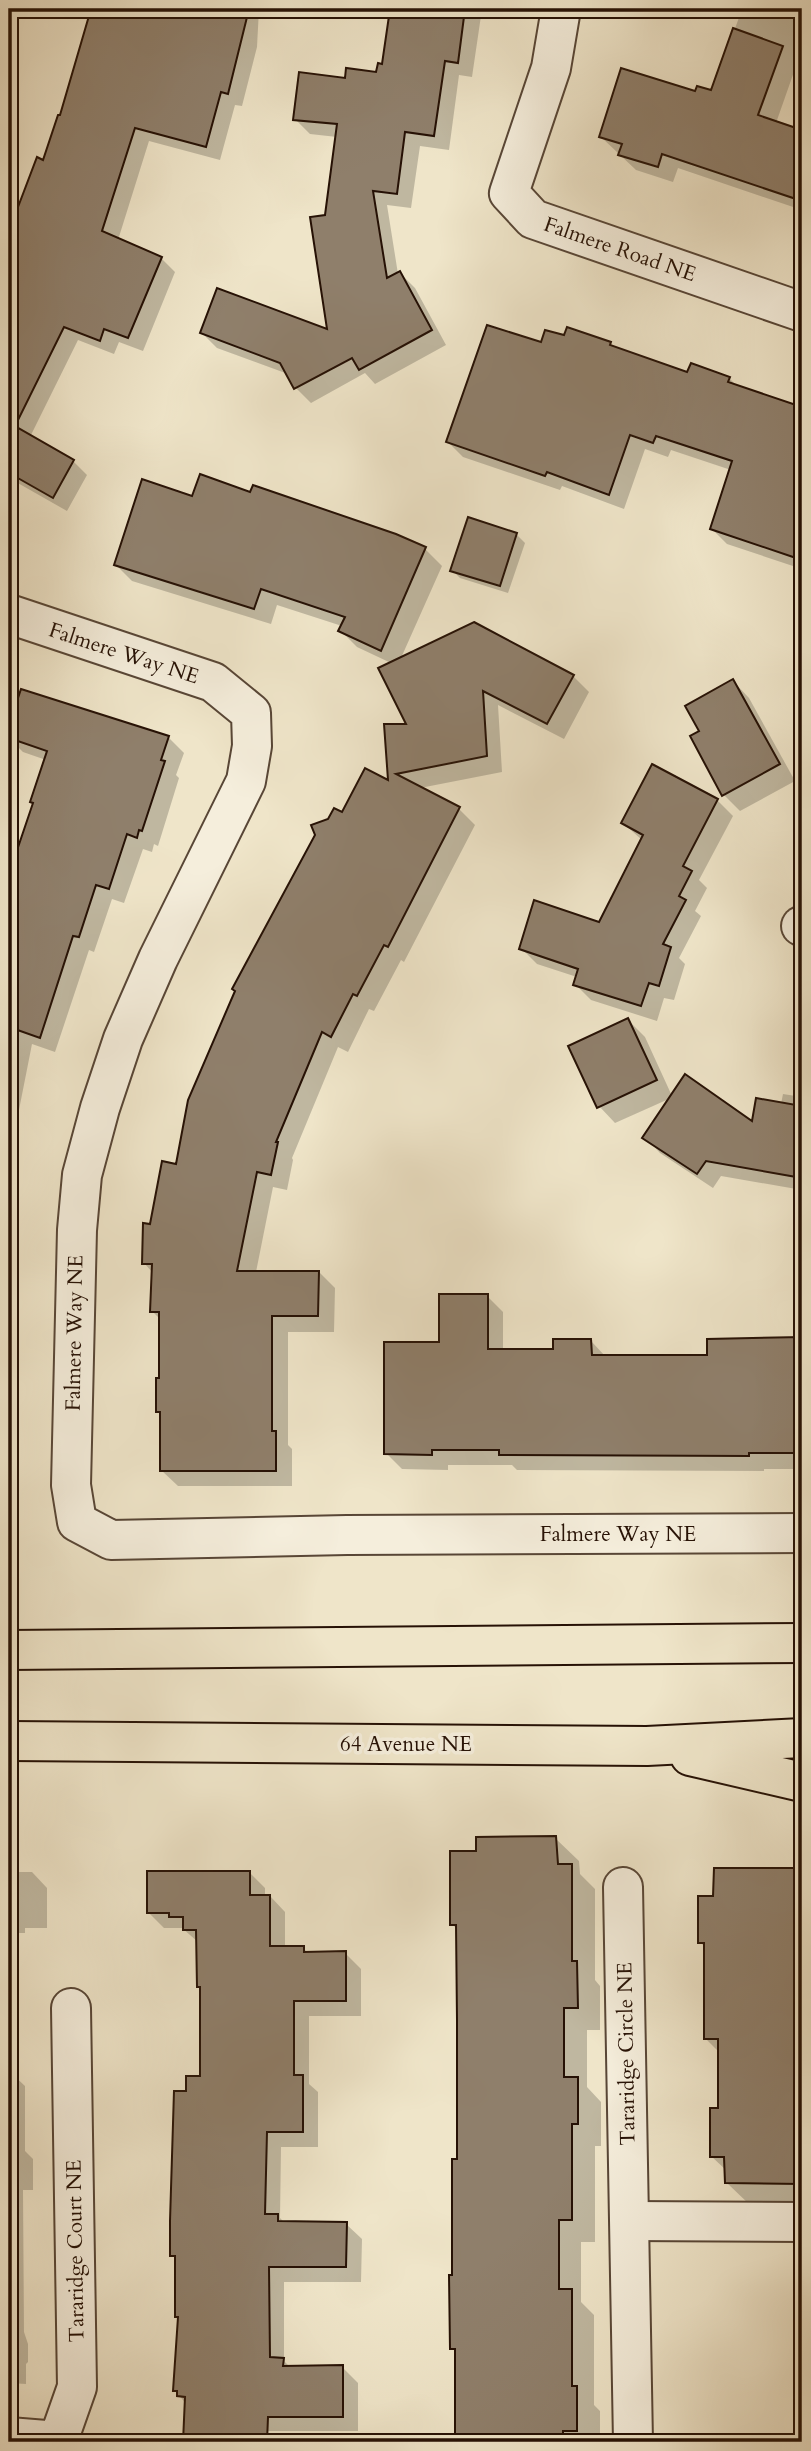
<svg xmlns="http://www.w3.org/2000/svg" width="811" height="2451" font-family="Cardo,serif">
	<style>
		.shadow { fill: #0003 }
		.building { fill: #8f7f6b; stroke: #261105; stroke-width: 2 }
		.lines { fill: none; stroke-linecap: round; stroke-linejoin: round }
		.minor-casing { stroke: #584636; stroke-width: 42 }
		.major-casing { stroke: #261105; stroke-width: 42 }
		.minor { stroke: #f5eedc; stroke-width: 38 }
		.major { stroke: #efe5c9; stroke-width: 38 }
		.labels { text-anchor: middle; stroke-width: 7; stroke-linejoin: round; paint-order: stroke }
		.street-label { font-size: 21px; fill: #261105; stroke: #f5eedc }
	</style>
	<rect width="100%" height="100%" fill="#efe5c9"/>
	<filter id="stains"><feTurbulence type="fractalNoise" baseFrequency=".00286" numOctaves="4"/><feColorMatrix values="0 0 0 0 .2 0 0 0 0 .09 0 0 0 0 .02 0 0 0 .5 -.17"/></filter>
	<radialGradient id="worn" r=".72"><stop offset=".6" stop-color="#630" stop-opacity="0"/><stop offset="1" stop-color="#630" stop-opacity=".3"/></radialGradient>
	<!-- shadow -->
	<g class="shadow">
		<polygon points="101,9 259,9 257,47 242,106 235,105 220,160 149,141 118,240 161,258 175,272 143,351 119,342 114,354 78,340 30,437 73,461 87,475 67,511 16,482 9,493 9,227 16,208 19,209 44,162 75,68 99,22"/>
		<polygon points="391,9 482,9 472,77 459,75 449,150 420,146 411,208 387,205 398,274 400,273 415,288 446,345 375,384 365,373 311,403 296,388 288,374 217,348 202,333 329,332 326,216 337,137 310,134 295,119 347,80 378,74 384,66"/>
		<polygon points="742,9 802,9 802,49 776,123 802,132 802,210 678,168 673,182 636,170 601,137 696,93 712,93"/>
		<polygon points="565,337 610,343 616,349 688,374 729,378 739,388 799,408 802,411 802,569 727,544 712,529 731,470 671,450 668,457 645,449 624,509 562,486 560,490 463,457 448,442 542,345"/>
		<polygon points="251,494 395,535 425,549 442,566 401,658 573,676 589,692 564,739 498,705 502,772 420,788 459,809 475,825 404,962 401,960 374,1011 369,1009 348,1052 338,1047 292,1158 293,1160 287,1190 273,1187 256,1272 319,1272 335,1288 334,1332 288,1332 288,1445 292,1449 292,1486 178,1486 161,1470 161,1415 158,1412 161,1320 152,1311 153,1273 144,1263 151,1225 342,815 390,783 409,726 391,663 357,647 341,631 342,626 277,605 271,624 132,581 116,565 193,498"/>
		<polygon points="516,534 525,543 508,593 460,578 452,570"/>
		<polygon points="733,681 749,698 795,781 740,811 724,795 701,732"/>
		<polygon points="22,691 168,737 184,753 176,775 179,778 158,846 154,844 152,852 143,849 124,903 112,899 94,952 89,950 55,1052 32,1044 17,1120 9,1190 9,874 35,804 46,760 23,752 9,738 9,731"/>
		<polygon points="801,703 802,703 802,773 796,767"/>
		<polygon points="652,766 717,800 733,816 699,880 707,888 695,911 701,916 679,958 685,964 674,1000 664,998 657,1021 591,1000 575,984 577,977 537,964 521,948 600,924 642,840 623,823"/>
		<polygon points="628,1020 645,1037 672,1096 754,1124 781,1104 783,1094 802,1097 802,1190 721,1176 713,1188 660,1153 645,1137 671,1098 615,1123 599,1106"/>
		<polygon points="9,1264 11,1267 11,1302 9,1302"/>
		<polygon points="487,1296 503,1312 503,1351 554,1351 591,1341 606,1357 709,1357 709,1341 802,1339 802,1469 764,1469 764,1471 517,1470 512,1465 448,1465 448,1470 402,1469 386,1453 441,1344"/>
		<polygon points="9,1311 12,1534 9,1534"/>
		<polygon points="555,1838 579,1861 580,1874 595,1889 595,1980 600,1986 600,2030 587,2030 587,2087 601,2102 601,2146 595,2146 595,2242 581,2242 581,2302 594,2315 594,2405 600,2411 600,2442 457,2442 457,2353 452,2348 459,2160 458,1930 452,1924 477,1853"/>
		<polygon points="794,1870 802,1878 802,2206 751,2206 727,2183 727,2171 711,2156 720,2110 720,2053 706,2039 706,1948 700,1942 714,1898"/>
		<polygon points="9,1872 32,1872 47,1888 47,1928 25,1928 25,1933 13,1933 13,1986 9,1986"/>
		<polygon points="249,1872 265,1888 265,1896 270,1896 285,1912 285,1948 303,1948 309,1954 345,1953 361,1969 361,2016 309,2016 309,2084 318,2092 318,2147 281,2147 280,2218 285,2223 346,2224 362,2239 361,2282 284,2282 284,2361 291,2368 342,2367 358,2383 358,2431 224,2431 242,2442 184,2442 186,2404 175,2390 179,2319 177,2316 177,2259 172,2255 188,2092 201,2077 201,1989 199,1987 198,1942 182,1928 164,1928 149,1913"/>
		<polygon points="9,2071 25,2086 25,2151 33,2159 33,2190 23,2190 24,2332 28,2344 28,2362 26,2364 26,2384 9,2383"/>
	</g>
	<!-- building -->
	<g class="building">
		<polygon points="91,9 249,9 228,94 221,92 206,147 135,128 102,231 162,257 128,338 104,329 100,341 64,327 15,426 74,460 53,498 9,473 9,203 18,207 37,157 43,160 58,115 60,115"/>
		<polygon points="390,9 465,9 458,63 445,61 434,136 405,132 397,194 373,191 387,278 400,271 432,330 359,370 352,358 294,389 280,363 200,333 217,288 327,329 310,217 325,215 337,124 293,120 299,72 345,78 346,68 376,72 378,63 382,64"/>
		<polygon points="733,28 783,46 758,115 802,130 802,201 662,154 658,167 618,155 622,144 599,137 621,68 695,91 697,86 711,90"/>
		<polygon points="487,325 541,342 545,330 564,335 567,327 611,342 610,345 687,372 691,363 730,377 728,382 802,407 802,560 710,529 732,461 656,436 653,443 630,435 609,495 547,472 545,476 446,442"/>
		<polygon points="200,474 250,492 253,485 396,534 426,547 381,651 338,631 345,617 261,589 254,609 114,565 142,479 192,496"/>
		<polygon points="468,517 517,533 500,586 450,571"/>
		<polygon points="474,622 574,675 547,724 483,691 487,756 396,774 460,807 388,947 384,945 357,996 353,994 331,1037 322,1032 276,1142 278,1142 271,1175 257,1172 237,1271 319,1271 318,1316 272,1316 272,1431 276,1431 276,1471 160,1471 160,1412 156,1412 156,1378 159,1378 159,1312 150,1312 152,1264 142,1264 143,1223 150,1224 162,1161 176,1164 188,1100 235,991 232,989 315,835 311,825 328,819 334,808 342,812 365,768 388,780 384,724 406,724 378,668"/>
		<polygon points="733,679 780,764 722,796 690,736 699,731 685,706"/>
		<polygon points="21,689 169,736 161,760 165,761 142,831 139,830 137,838 127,834 109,889 96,885 79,937 73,936 40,1038 9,1027 9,874 33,803 30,802 47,751 9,738 9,725"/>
		<polygon points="652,764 718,799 683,866 692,871 679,896 686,900 663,944 671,947 659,986 649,983 641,1006 573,985 578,969 519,949 534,900 599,922 643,835 621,823"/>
		<polygon points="628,1018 657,1080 597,1108 568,1046"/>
		<polygon points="685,1074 752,1121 756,1098 802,1106 802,1178 706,1161 697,1174 642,1138"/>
		<polygon points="439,1294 488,1294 488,1349 553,1349 553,1339 591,1339 592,1355 707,1355 707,1339 802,1337 802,1453 749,1453 749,1456 499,1455 499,1450 432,1450 432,1455 384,1454 384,1342 439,1342"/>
		<polygon points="556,1836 558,1864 572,1864 572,1961 577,1961 578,2008 564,2008 564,2077 578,2077 578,2124 572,2124 572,2220 559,2220 559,2289 572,2289 572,2386 577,2386 577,2431 563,2431 563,2442 455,2442 455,2349 450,2349 449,2275 452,2275 452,2159 457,2159 457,2020 456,1925 450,1925 450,1851 476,1851 476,1837"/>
		<polygon points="714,1868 795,1868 795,1883 802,1883 802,2184 725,2183 724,2157 710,2157 710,2108 718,2108 718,2039 704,2039 704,1943 698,1943 698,1896 713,1896"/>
		<polygon points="147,1871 250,1871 250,1895 270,1895 270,1946 304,1946 304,1952 346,1951 346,2001 294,2001 294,2075 303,2075 303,2132 267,2132 265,2214 278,2214 278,2221 347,2222 346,2267 269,2267 270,2357 284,2358 283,2366 343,2365 343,2417 268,2417 267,2442 183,2442 185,2397 177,2396 177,2391 173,2391 178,2317 175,2317 175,2256 170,2256 170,2221 174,2091 186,2091 186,2076 200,2076 200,1987 197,1987 196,1930 183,1930 183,1917 169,1917 169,1913 147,1913"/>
	</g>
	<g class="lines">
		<defs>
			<g id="minor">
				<polyline points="561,9 551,68 509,193 533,219 802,312"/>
				<polyline points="9,614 213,682 251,713 252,746 246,781 158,959 123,1039 100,1108 82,1175 77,1230 71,1485 77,1522 111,1540 347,1535 802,1533"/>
				<polyline points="801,926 802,926"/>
				<polyline points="623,1887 633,2442"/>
				<polyline points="630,2221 802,2222"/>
				<polyline points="9,2437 58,2441 77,2387 71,2008"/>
			</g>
			<g id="major">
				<polyline points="9,1650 802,1643"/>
				<polyline points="9,1741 647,1746 802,1738"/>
				<polyline points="690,1756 802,1782"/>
			</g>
		</defs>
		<!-- minor casing -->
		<use href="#minor" class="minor-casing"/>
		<!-- major casing -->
		<use href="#major" class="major-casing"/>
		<!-- minor -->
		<use href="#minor" class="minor"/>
		<!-- major -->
		<use href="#major" class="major"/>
	</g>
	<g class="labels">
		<!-- street labels -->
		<g class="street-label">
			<text transform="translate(620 249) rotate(19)" y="7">Falmere Road NE</text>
			<text transform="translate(124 653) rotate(18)" y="7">Falmere Way NE</text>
			<text transform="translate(74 1333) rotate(-89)" y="7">Falmere Way NE</text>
			<text x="618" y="1541">Falmere Way NE</text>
			<text x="406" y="1751">64 Avenue NE</text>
			<text transform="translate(626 2054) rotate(-91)" y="7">Tararidge Circle NE</text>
			<text transform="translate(75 2251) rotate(-91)" y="7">Tararidge Court NE</text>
		</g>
	</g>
	<!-- margin -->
	<rect width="811" height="2451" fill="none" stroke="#efe5c9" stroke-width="35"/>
	<rect x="10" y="10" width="790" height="2430" fill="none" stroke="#261105" stroke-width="3.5"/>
	<rect x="18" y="18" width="776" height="2416" fill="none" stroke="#261105" stroke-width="2"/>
	<rect width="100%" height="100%" filter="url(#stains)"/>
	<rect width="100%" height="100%" fill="url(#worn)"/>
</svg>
